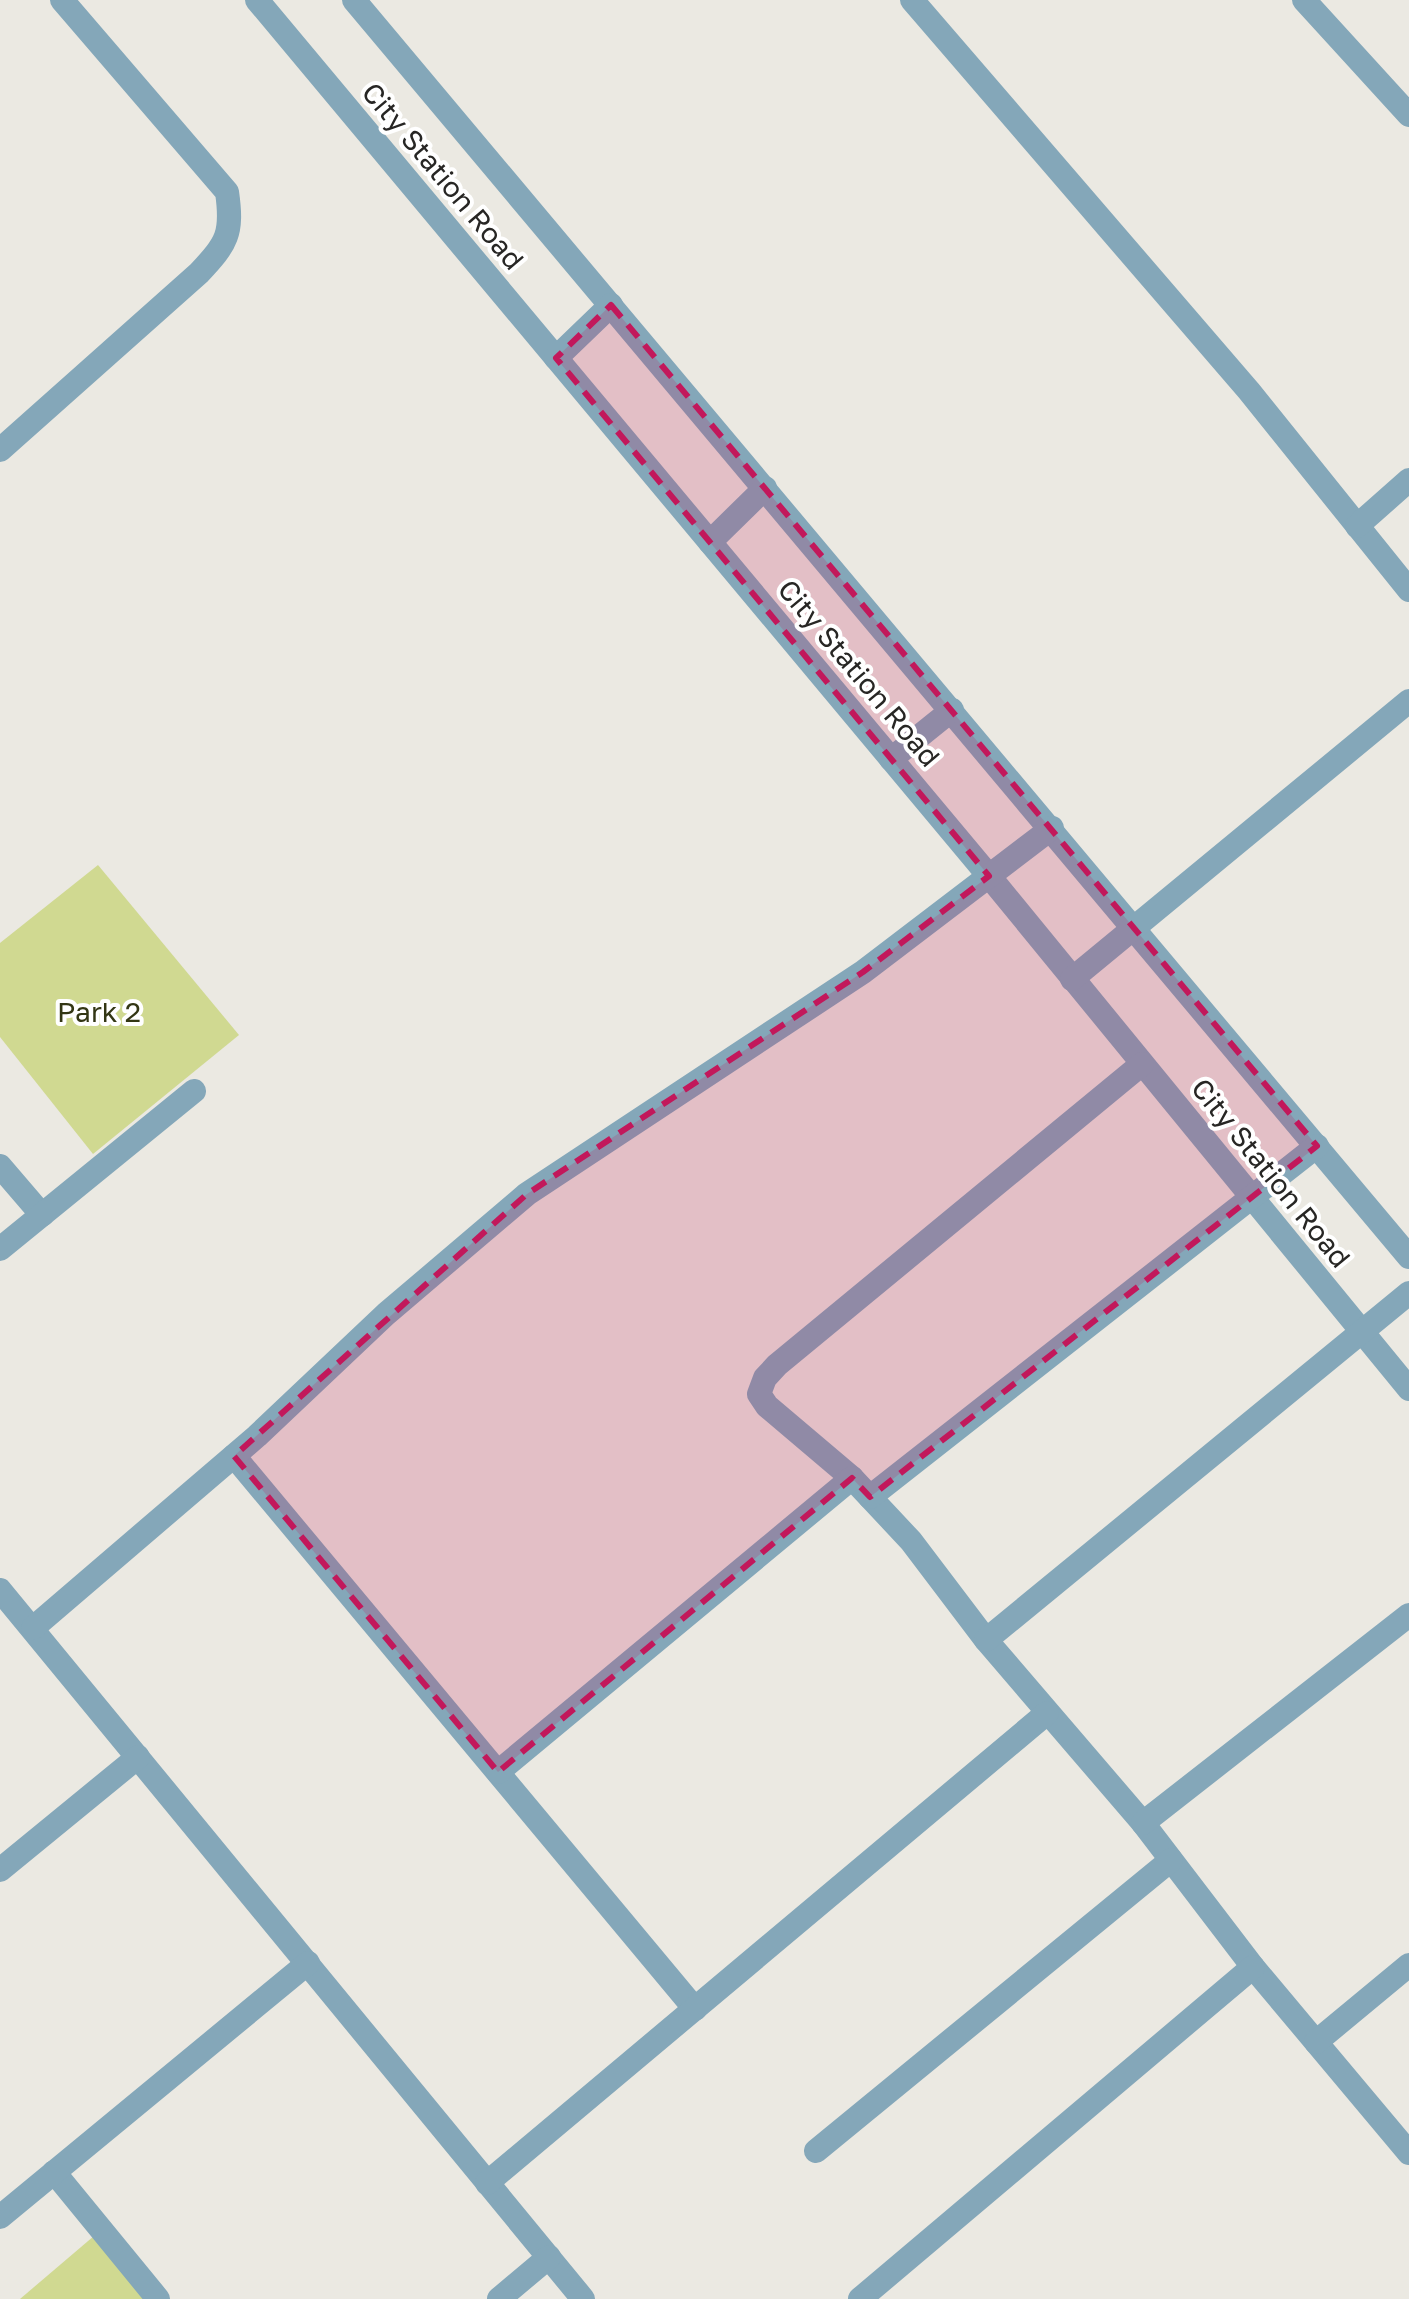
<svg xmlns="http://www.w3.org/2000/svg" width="1409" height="2299" font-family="'Golos Text',sans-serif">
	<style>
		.park { fill: #d0d991 }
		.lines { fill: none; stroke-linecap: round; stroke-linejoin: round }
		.minor { stroke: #84a7b9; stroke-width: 24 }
		.marked { fill: #c2185b; fill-opacity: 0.2; stroke: #c2185b; stroke-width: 6; stroke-dasharray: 16 10; stroke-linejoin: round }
		.labels { text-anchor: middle; stroke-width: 8; stroke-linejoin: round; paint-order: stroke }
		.street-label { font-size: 28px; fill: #272624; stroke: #fff }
		.park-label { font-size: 28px; fill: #333614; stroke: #fff }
	</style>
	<rect width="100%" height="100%" fill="#ebe9e2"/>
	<!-- park -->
	<g class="park">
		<polygon points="98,865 239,1035 93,1154 0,1037 0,943"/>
		<polygon points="101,2230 148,2299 20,2299"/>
	</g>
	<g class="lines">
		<!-- minor -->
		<g class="minor">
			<polyline points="257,0 989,876 1409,1389"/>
			<polyline points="354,0 1409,1257"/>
			<polyline points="912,0 1249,391 1409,590"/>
			<polyline points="1304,0 1409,115"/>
			<polyline points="556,358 611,305"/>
			<path d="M0,450l199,-177c28,-30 34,-39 28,-81l-165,-192"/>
			<polyline points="1357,526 1409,480"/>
			<polyline points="710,542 765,488"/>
			<polyline points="891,759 952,710"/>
			<polyline points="1072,979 1409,701"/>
			<polyline points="1142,1064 777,1365 765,1378 759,1394 767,1406 852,1478 911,1541 986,1640 1143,1823 1253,1967 1409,2153"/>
			<polyline points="0,1166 42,1215"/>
			<polyline points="0,1249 194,1091"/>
			<polyline points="234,1456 695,2009"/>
			<polyline points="870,1497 1317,1146"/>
			<polyline points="0,1590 583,2299"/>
			<polyline points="33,1628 257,1436 386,1314 527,1194 863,972 1052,828"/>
			<polyline points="986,1640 1409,1293"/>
			<polyline points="498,1772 852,1478"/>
			<polyline points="1143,1823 1409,1615"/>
			<polyline points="0,1870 138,1757"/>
			<polyline points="1316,2042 1409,1965"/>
			<polyline points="816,2151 1171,1860"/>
			<polyline points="54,2172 158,2299"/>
			<polyline points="487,2183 1047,1713"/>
			<polyline points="0,2217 308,1963"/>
			<polyline points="499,2299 549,2257"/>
			<polyline points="860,2299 1253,1967"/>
		</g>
	</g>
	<!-- marked area -->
	<path class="marked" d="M611,305l706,841 -447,351 -18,-19 -354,294 -264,-316 293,-262 336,-222 126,-96 -433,-518z"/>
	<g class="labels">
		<!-- street labels -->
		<g class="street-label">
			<text transform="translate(443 176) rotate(50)" y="10">City Station Road</text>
			<text transform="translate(859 673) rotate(50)" y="10">City Station Road</text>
			<text transform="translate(1271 1173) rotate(51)" y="10">City Station Road</text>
		</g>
		<!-- park labels -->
		<g class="park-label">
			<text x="99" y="1022">Park 2</text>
		</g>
	</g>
</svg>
